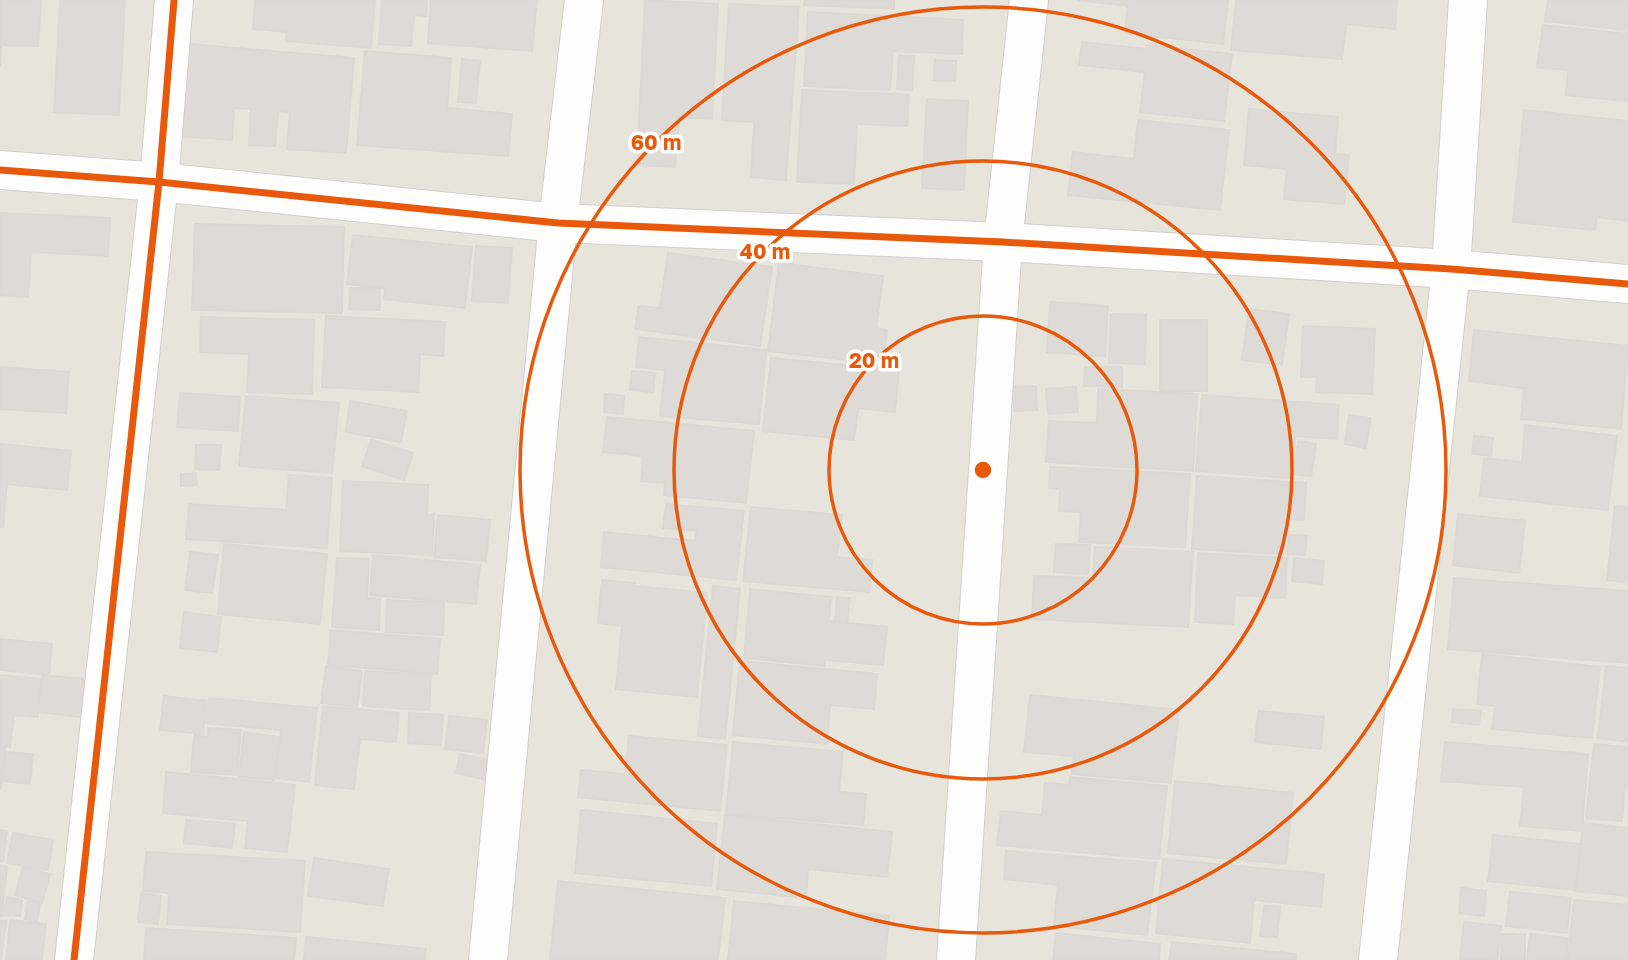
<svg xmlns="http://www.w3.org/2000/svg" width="1628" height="960" font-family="'Golos Text',sans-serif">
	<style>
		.residential { fill: #e7e4dc }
		.building { fill: #dedbd6; stroke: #dcd9d4; stroke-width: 2 }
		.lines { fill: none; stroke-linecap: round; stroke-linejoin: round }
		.street-casing { stroke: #d2d0cb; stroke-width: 40 }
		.street { stroke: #fdfdfc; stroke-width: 38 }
		.cycleway-casing { stroke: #fff; stroke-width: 11 }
		.cycleway { stroke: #e8590c; stroke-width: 7 }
		.ring { fill: none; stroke: #e8590c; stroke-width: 3.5 }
		.centre { fill: #e8590c; stroke: #fff; stroke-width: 3.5 }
		.ring-label { font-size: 21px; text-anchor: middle; font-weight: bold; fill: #e8590c; stroke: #fff; stroke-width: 7; stroke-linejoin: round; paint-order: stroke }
	</style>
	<rect width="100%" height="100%" fill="#f4f2ee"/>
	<!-- residential -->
	<rect class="residential" x="0" y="0" width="1628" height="960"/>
	<!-- building -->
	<g class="building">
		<polygon points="0,0 41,0 38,46 1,45 0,66"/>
		<polygon points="60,0 125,0 119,115 54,112"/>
		<polygon points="255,0 375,0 371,48 286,41 287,32 253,29"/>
		<polygon points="382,0 427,0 426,16 414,15 411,46 379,44"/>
		<polygon points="431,0 537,0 532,51 428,43"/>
		<polygon points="645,0 718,4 712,119 679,117 675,167 637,165"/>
		<polygon points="805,0 894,0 894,9 804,5"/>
		<polygon points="1077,0 1228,0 1223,44 1125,33 1128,6"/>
		<polygon points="1236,0 1397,0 1395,29 1346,24 1342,59 1231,50"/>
		<polygon points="1548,0 1628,0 1628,30 1545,21"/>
		<polygon points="729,4 799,7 786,180 751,177 754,122 722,120"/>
		<polygon points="808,12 963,20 962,54 893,51 890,90 804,86"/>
		<polygon points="1543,25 1628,34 1628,101 1566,95 1568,70 1537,67"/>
		<polygon points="1082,42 1147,49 1147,45 1232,54 1224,121 1140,112 1145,72 1079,65"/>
		<polygon points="189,44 354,58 346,153 287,149 290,112 278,111 275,146 249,145 251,109 234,108 232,140 178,136"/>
		<polygon points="365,51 451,58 447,108 512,114 508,156 357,145"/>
		<polygon points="899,56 914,56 912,90 897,89"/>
		<polygon points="462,59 480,61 476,103 458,102"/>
		<polygon points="935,60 956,61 955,81 934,80"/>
		<polygon points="802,90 909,95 907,126 857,124 854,184 797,182"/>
		<polygon points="927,99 968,101 964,190 922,188"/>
		<polygon points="1249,109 1338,117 1335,154 1349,155 1344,204 1284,199 1287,169 1244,165"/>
		<polygon points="1524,110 1628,121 1628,221 1597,217 1595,230 1513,222"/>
		<polygon points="1138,120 1229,130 1220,210 1068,195 1073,152 1134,159"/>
		<polygon points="0,213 110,218 108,256 31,252 28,297 0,295"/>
		<polygon points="195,224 344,227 342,313 192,310"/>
		<polygon points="353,235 472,247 465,308 384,299 385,288 347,284"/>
		<polygon points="476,246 512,248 508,303 472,301"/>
		<polygon points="668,253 772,267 760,346 635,329 639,306 660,308"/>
		<polygon points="779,263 883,276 876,328 887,330 883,364 768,351"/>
		<polygon points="350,288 380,288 380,310 349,309"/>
		<polygon points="1050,302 1108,306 1105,356 1047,352"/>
		<polygon points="1249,309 1289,314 1282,365 1242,360"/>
		<polygon points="1111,314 1146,315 1145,364 1109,363"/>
		<polygon points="326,316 445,322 443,356 420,354 418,392 322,387"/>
		<polygon points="201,317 314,320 312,394 247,392 249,354 200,352"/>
		<rect x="1160" y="320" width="47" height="71"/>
		<polygon points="1303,326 1375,329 1372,394 1316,392 1317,377 1301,377"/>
		<polygon points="1474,330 1628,346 1621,429 1521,419 1524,388 1469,381"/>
		<polygon points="639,337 766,350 759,424 660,416 665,370 636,367"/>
		<polygon points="771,358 899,370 895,412 858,408 854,440 763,431"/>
		<polygon points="0,367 69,372 66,413 0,409"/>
		<polygon points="1085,367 1122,367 1122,387 1084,386"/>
		<polygon points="632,371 655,373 653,392 630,390"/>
		<polygon points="1036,386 1037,410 1014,411 1014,387"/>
		<polygon points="1076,387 1078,412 1048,414 1046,389"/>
		<polygon points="1098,389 1197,394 1193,471 1046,462 1049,421 1097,423"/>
		<polygon points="180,393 240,397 238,431 177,427"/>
		<polygon points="605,394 624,396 623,414 604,412"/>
		<polygon points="1202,395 1339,405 1337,439 1295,436 1292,478 1196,471"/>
		<polygon points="246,396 339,403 332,473 239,466"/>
		<polygon points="350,401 407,411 401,442 346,432"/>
		<polygon points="1349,415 1371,418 1366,448 1345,444"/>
		<polygon points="607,417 754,431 746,503 664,495 665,483 641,481 643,456 603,452"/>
		<polygon points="1525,425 1617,436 1608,510 1480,496 1484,458 1522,462"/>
		<polygon points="1474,436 1493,438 1491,456 1472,454"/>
		<polygon points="371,440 413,453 404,480 362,466"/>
		<polygon points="1299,441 1316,444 1311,476 1293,474"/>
		<polygon points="0,444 71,451 67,490 7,484 3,527 0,527"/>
		<polygon points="196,445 221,445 219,470 195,469"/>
		<polygon points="1050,467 1190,474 1185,547 1079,542 1081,512 1059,511 1060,489 1049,488"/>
		<polygon points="196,473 197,485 181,486 181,474"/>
		<polygon points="289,475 332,478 327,548 186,539 189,504 286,510"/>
		<polygon points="1197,476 1306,483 1304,520 1286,519 1283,554 1192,549"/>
		<polygon points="343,481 428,485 427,515 434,514 432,555 340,551"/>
		<polygon points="666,504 744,511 736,580 601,567 604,532 695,541 697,531 663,528"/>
		<polygon points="1615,506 1628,507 1628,582 1607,580"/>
		<polygon points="751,507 842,515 837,557 872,560 869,592 743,581"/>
		<polygon points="1458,514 1525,521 1519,573 1453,565"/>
		<polygon points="438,515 490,520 486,561 434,557"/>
		<polygon points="1289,535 1307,536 1305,555 1287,554"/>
		<polygon points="224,544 327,554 320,624 218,614"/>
		<polygon points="1056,544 1090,545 1088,574 1054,572"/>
		<polygon points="1095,547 1193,552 1188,627 1032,619 1034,576 1093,578"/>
		<polygon points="190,552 218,555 212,593 185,590"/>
		<polygon points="1198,553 1287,558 1285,598 1235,595 1233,624 1195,622"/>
		<polygon points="373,555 480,565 476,604 370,595"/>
		<polygon points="337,558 369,559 367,598 380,599 379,630 332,627"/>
		<polygon points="1294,558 1324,561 1322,584 1292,581"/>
		<polygon points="1454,578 1628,591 1628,663 1448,649"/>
		<polygon points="602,580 635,583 635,586 707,593 697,697 616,689 622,626 598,623"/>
		<polygon points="713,586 740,589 725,739 698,736"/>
		<polygon points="750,589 831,597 829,621 887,627 883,665 825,660 824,666 744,658"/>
		<polygon points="837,597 850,598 847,622 835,621"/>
		<polygon points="387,600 444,603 443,635 386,632"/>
		<polygon points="184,612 221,617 217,652 180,648"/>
		<polygon points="331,630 440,639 437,674 328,665"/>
		<polygon points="0,639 52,644 49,675 0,670"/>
		<polygon points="1482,654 1600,667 1592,738 1492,729 1495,706 1477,704"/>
		<polygon points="740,661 877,674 874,709 830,705 827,744 733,735"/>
		<polygon points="326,666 362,671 357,707 321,703"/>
		<polygon points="1606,666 1628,668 1628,742 1598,738"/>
		<polygon points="365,671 431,675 429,710 363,706"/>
		<polygon points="0,675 42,679 38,717 14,715 10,747 0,746"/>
		<polygon points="42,675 84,679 80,717 38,712"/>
		<polygon points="1030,695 1179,710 1171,783 1072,774 1074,756 1024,752"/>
		<polygon points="164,696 206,701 203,734 160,730"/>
		<polygon points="209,698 317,708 309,782 276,778 281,730 206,723"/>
		<polygon points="323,706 399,713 396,742 360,739 354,789 315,785"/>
		<polygon points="1453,709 1481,711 1479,725 1452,722"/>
		<polygon points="1258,711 1324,717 1321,749 1255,742"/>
		<polygon points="409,713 443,715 441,745 408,743"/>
		<polygon points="449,716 487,720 483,753 445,749"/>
		<polygon points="208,728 241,730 237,775 191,772 194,735 208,737"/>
		<polygon points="244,732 279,737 274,780 239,777"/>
		<polygon points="629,736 727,745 720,811 578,797 581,770 625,774"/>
		<polygon points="733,742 843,752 839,792 866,794 863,825 726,814"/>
		<polygon points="1445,742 1588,754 1582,831 1520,826 1524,787 1441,781"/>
		<polygon points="1594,744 1628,747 1628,787 1625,786 1622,821 1586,818"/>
		<polygon points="0,748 5,748 1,788 0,788"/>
		<polygon points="5,752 33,754 30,784 2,781"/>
		<polygon points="460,754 493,761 488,780 456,773"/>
		<polygon points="166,772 295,785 287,852 245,848 248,821 163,813"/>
		<polygon points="1070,777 1167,786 1159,859 997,845 1001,811 1042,815 1045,783 1069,785"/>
		<polygon points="1175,781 1293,793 1286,864 1168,853"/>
		<polygon points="581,810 717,824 711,886 575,873"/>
		<polygon points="725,815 892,832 887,877 808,869 806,898 717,889"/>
		<polygon points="186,820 235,824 232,848 184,843"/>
		<polygon points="1583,823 1628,828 1628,896 1576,891"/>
		<polygon points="0,830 7,831 3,861 0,861"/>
		<polygon points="13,833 53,840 48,870 7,863"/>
		<polygon points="1493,835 1581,844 1575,890 1488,881"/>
		<polygon points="1006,851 1156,863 1147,935 1054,926 1058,885 1004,879"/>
		<polygon points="146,852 305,861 300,932 167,924 169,893 143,891"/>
		<polygon points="314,858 389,869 383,906 308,896"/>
		<polygon points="1163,859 1324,874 1321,907 1254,900 1250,943 1156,933"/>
		<polygon points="0,866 7,867 2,916 0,916"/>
		<polygon points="23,867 50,874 42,903 15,895"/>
		<polygon points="558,881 725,898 718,960 550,960"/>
		<polygon points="1461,888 1486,891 1484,916 1459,913"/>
		<polygon points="1510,892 1571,898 1567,933 1506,926"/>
		<polygon points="141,893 161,896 158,924 138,922"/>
		<polygon points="7,897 22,900 20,916 4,915"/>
		<polygon points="1574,900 1628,905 1628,960 1568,960"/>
		<polygon points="28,901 40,903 37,921 25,919"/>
		<polygon points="734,901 889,916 885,960 728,960"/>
		<polygon points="1264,906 1280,907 1277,937 1260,936"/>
		<polygon points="10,920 46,924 42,960 6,960"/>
		<polygon points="0,921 6,921 1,960 0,960"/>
		<polygon points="1464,922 1501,926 1497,960 1460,959"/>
		<polygon points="146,928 296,938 294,960 144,960"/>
		<polygon points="1056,933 1160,944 1159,960 1053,960"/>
		<polygon points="1502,934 1525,934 1525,960 1501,960"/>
		<polygon points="1530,934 1568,938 1566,960 1527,960"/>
		<polygon points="306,937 426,949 425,960 304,960"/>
		<polygon points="1172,942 1296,954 1296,960 1169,960"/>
	</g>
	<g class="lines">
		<defs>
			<g id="street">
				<polyline points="0,170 159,182 558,223 1003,242 1451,269 1628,284"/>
				<polyline points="74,960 159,182 174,0"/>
				<polyline points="488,960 558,223 584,0"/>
				<polyline points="956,960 1003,242 1029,0"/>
				<polyline points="1378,960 1451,269 1468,0"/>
			</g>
		</defs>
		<!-- street casing -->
		<use href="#street" class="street-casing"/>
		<!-- street -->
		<use href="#street" class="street"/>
		<defs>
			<g id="cycleway">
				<polyline points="0,170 159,182 558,223 1003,242 1451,269 1628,284"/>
				<polyline points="74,960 159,182 174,0"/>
			</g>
		</defs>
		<!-- cycleway casing -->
		<use href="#cycleway" class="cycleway-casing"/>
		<!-- cycleway -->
		<use href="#cycleway" class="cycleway"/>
	</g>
	<!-- distance rings -->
	<g class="ring">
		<circle cx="983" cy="470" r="154"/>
		<circle cx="983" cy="470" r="309"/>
		<circle cx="983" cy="470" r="463"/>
	</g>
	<circle cx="983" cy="470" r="10" class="centre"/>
	<g class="ring-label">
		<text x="656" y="150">60 m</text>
		<text x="765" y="259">40 m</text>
		<text x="874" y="368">20 m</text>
	</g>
</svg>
